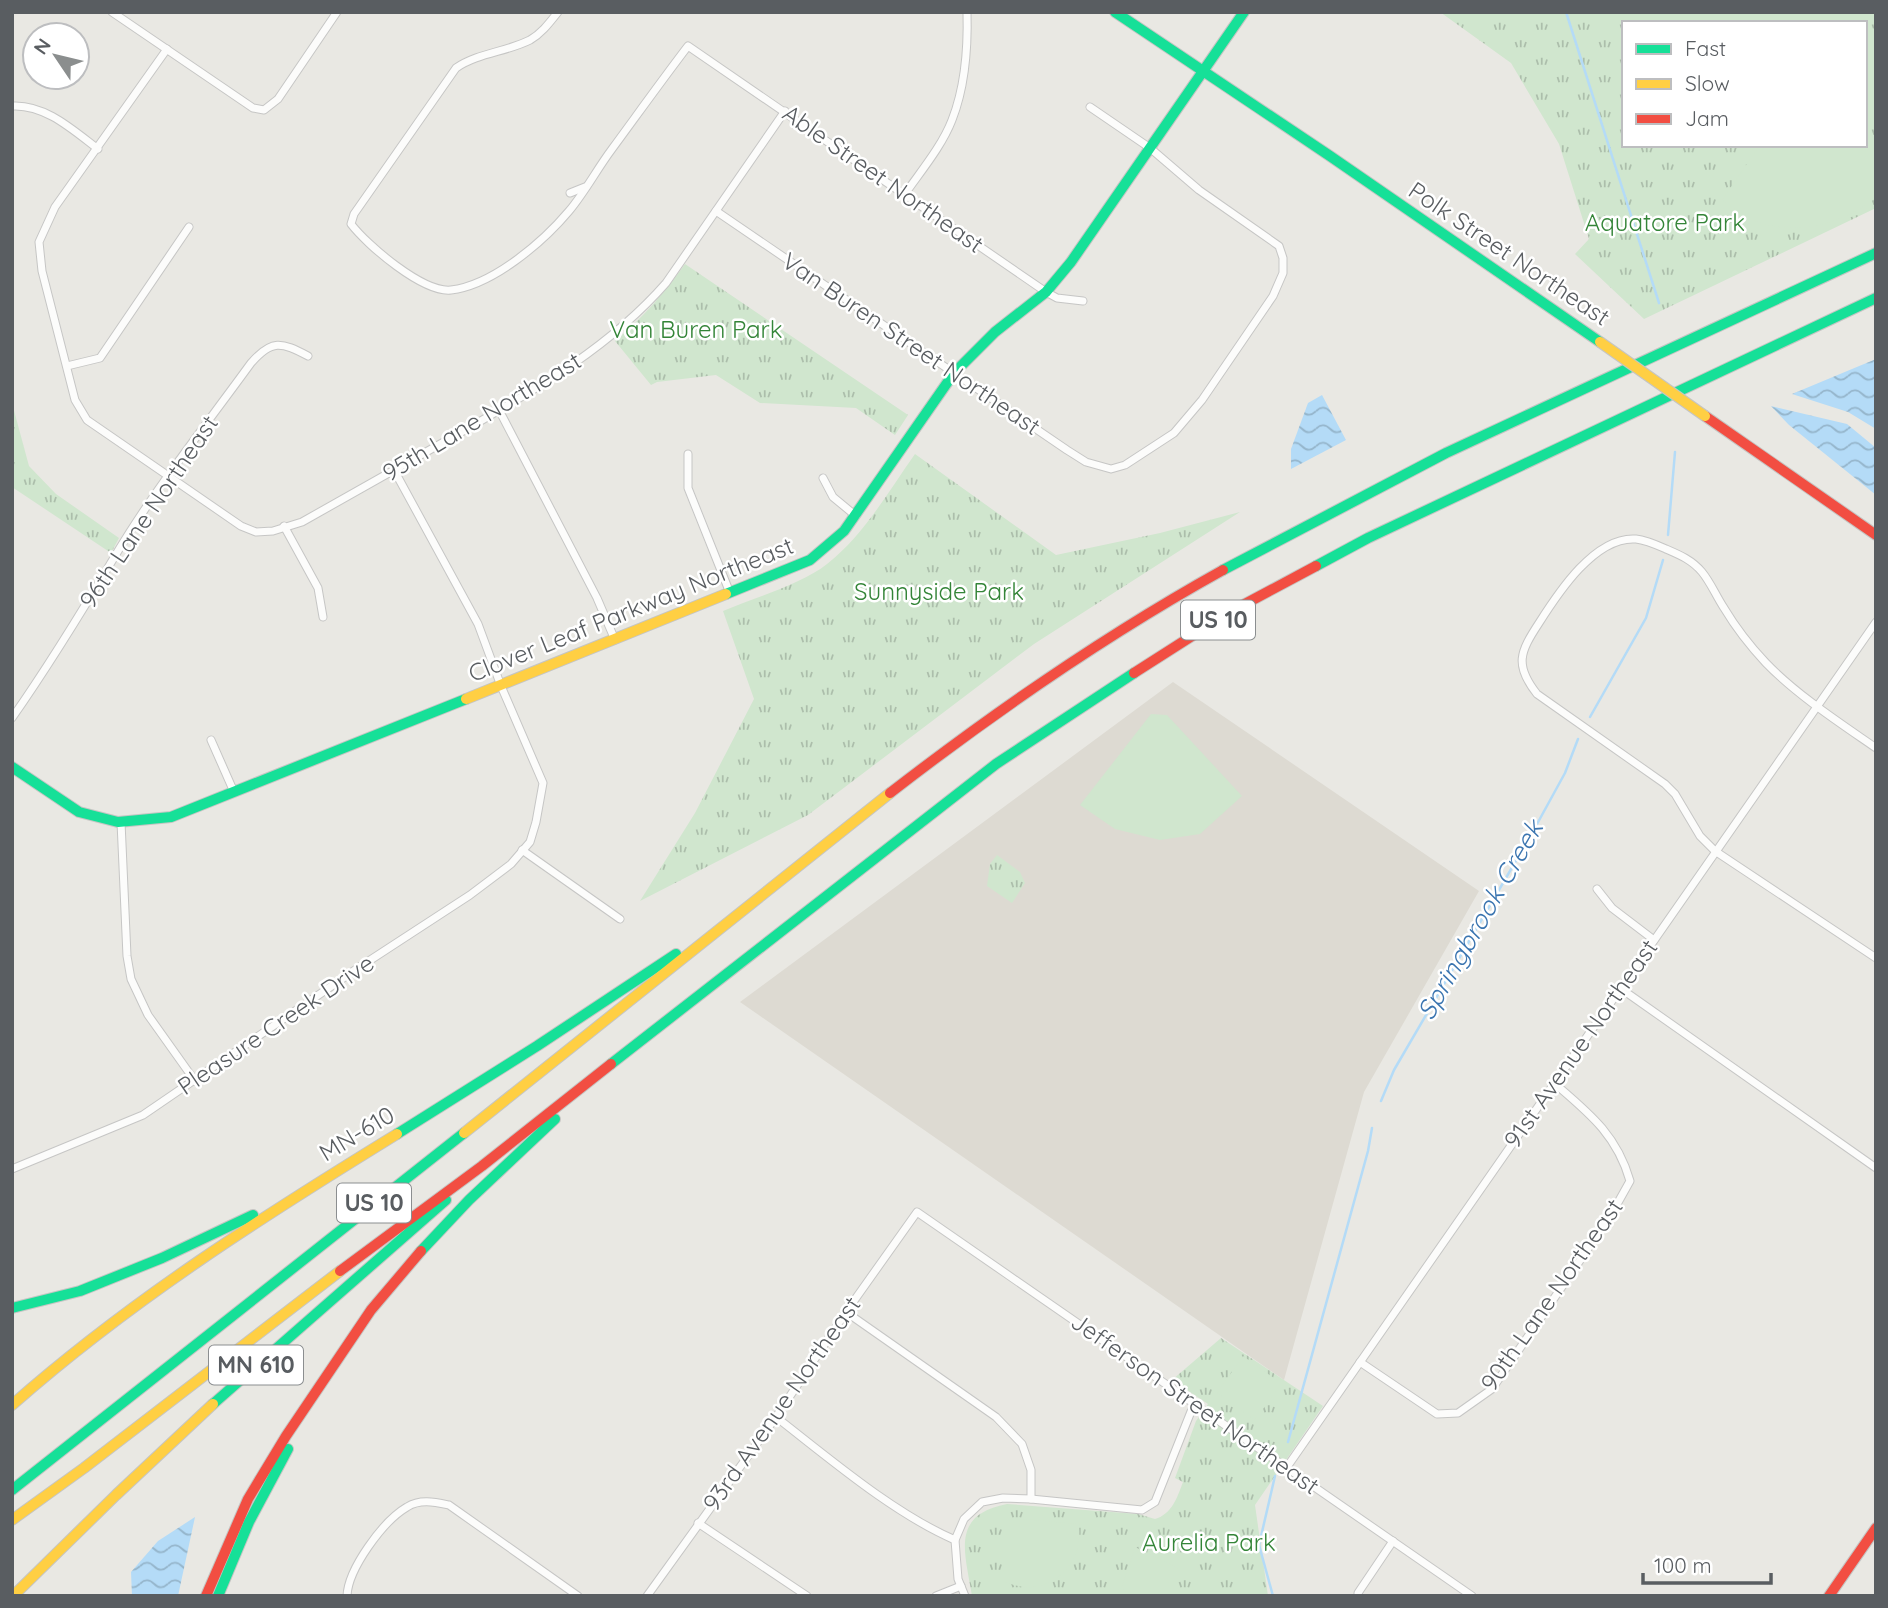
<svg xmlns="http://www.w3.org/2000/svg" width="1888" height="1608" font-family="Quicksand,sans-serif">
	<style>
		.education { fill: #dddad2 }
		.grass { fill: url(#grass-tufts); fill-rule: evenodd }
		.pitch { fill: #d0e6ce }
		.water { fill: url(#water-waves) }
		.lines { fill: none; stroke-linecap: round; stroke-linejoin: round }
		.stream { stroke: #b4dbf7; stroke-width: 2.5 }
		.street-casing { stroke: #c6c6c5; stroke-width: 9 }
		.fast-casing { stroke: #c5c5c3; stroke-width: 12 }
		.slow-casing { stroke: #c5c5c3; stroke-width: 12 }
		.jam-casing { stroke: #c5c5c3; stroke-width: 12 }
		.street { stroke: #fcfcfb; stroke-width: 7 }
		.fast { stroke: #16e098; stroke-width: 10 }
		.slow { stroke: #ffcf43; stroke-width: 10 }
		.jam { stroke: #f24e42; stroke-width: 10 }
		.slow-bridge-casing { stroke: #c5c5c3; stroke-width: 12; stroke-linecap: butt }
		.slow-bridge { stroke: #ffcf43; stroke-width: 10 }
		.labels { text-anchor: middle; stroke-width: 5; stroke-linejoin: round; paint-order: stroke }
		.shield { fill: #fff; stroke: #8b8e90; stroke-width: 2 }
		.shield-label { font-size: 23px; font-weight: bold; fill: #595d61 }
		.street-label { font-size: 24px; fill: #595d61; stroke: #fff }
		.park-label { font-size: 24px; fill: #348538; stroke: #fff }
		.water-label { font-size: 26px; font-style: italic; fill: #3b75b0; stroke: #fff }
	</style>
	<defs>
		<pattern id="grass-tufts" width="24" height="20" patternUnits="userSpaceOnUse" patternTransform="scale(1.75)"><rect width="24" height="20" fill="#d0e6ce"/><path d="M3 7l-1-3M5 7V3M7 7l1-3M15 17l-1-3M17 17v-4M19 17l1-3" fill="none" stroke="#acbeab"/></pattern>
		<pattern id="water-waves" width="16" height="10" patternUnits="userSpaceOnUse" patternTransform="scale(1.75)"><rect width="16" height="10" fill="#b4dbf7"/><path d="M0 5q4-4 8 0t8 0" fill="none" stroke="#95b5cb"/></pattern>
	</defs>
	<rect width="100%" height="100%" fill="#e9e8e3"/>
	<!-- education -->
	<polygon class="education" points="1173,682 1479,891 1364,1092 1284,1380 740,1002"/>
	<!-- grass -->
	<g class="grass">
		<path d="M1440,12h436v196l-232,111 -69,-65 14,-15 -30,-95 -48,-81zM1624,23h241v122h-241z"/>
		<path d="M685,264l223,151 -13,20 -39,-27 -96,-5 -44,-28 -59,7 -6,3 -36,-44c27,-22 49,-48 70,-77z"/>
		<polygon points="12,403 29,466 56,494 119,538 111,553 12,487"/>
		<path d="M915,454l141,101 104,-22 80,-21 -206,132 -226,171 -168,86 55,-88 59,-114 -31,-88c31,-13 79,-27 104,-47 37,-29 61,-72 88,-110z"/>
		<polygon points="997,855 1020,872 1025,883 1012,903 987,886 990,864"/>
		<path d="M1221,1338l102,68 -68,99 13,91h-296c-7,-44 -22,-81 35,-92l131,10 17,5c17,-5 22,-21 28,-37l-8,-4 21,-57 12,-17 -36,-24z"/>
	</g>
	<!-- pitch -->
	<g class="pitch">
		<polygon points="1737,12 1837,12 1830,23 1742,23"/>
		<polygon points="1876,25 1876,120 1865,118 1865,40"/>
		<path d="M1760,145h105l11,8v45c-36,27 -83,40 -126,21 -10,-5 -19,-13 -28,-19z"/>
		<polygon points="1151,714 1167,715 1242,796 1200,834 1160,840 1115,829 1080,805"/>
		<polygon points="1243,1356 1278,1381 1279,1387 1255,1420 1217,1393"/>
		<path d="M1010,1518l69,6c1,11 0,24 -5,34 -7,17 -32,32 -51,29 -7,-1 -15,-4 -22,-6z"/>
		<path d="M1135,1547l43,21c-15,26 -27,35 -57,21z"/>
	</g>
	<!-- water -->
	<g class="water">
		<polygon points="1876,359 1876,429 1848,412 1792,394"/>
		<polygon points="1322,395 1346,440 1291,469 1291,449 1308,403"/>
		<polygon points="1771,406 1847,424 1876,448 1876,495 1789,425"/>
		<polygon points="195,1517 178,1596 132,1596 131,1572 158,1541"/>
	</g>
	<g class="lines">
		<!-- stream -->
		<g class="stream">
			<polyline points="1566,12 1659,303"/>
			<polyline points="1668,535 1675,452"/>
			<polyline points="1590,717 1646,618 1663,560"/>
			<polyline points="1381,1101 1394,1070 1531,835 1565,773 1578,739"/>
			<polyline points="1288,1442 1368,1151 1372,1128"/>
			<polyline points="1273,1596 1259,1545 1275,1476"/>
		</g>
		<defs>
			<g id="street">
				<polyline points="112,12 253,108 264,110 278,99 337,12"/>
				<path d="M558,12c-8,10 -16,21 -28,28 -24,12 -52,13 -74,28l-102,146 -3,10c16,21 72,69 100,66 42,-5 92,-48 118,-79 16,-19 28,-42 43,-62 25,-34 50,-69 76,-103l358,246 11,6 26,3"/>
				<path d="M167,49l-112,158 -16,35 3,29 33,129 12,20 154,106 15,6 17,-1 29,-9c55,-31 109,-62 163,-92 73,-42 145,-83 201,-147l119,-172"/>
				<path d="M12,106c33,-2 61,24 86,43"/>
				<polyline points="570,193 585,187"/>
				<path d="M905,194c16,-23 37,-48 47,-74 13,-33 16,-73 15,-108"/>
				<polyline points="716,211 1067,450 1086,462 1111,469 1125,465 1174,433 1202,400 1273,296 1283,273 1283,258 1279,246 1199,190 1150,148 1090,107"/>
				<polyline points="67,366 100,358 189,227"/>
				<polyline points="499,410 597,598 615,640"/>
				<polyline points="688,454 688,488 730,593"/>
				<polyline points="823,478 833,497 856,516"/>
				<polyline points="284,526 318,588 323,617"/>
				<path d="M12,718c38,-54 72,-110 106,-167 40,-66 88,-126 133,-188 21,-24 30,-21 57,-7"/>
				<polyline points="211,740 234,792"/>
				<path d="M1876,748c-36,-25 -79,-53 -110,-85 -16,-17 -30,-35 -42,-55 -8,-12 -13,-25 -22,-36 -10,-12 -22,-17 -36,-23 -9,-4 -20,-9 -30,-10 -41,-3 -78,54 -97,84 -19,29 -25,42 -2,71l128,90 10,10 25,42 15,15 161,107"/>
				<polyline points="121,822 127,956 131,979 148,1015 195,1081"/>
				<polyline points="522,850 620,919"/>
				<polyline points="1597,889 1612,908 1654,940"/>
				<polyline points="1620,988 1876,1168"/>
				<polyline points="12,1169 143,1115 355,970 470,895 511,864 530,842 536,822 543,783 501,686 478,624 394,470"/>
				<polyline points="846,1312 996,1417 1022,1444 1031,1470 1031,1499"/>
				<path d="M1360,1362l77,52 21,-1 34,-24 119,-174 19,-34c-13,-46 -41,-68 -76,-98"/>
				<path d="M776,1417c54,42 117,96 179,123"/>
				<polyline points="1287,1467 1876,622"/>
				<polyline points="698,1523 807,1596"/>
				<path d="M347,1596c1,-27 36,-75 60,-89 13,-8 27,-5 42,-2l129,91"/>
				<polyline points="647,1596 776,1417 846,1312 917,1212 1472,1596"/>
				<polyline points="936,1596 961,1586"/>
				<polyline points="965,1596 958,1579 955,1540 964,1519 982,1502 1003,1498 1031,1499 1142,1510 1155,1502 1194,1404"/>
				<polyline points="1358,1596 1358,1593 1393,1541"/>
			</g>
			<g id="fast">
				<polyline points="1115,12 1330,156 1600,342"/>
				<polyline points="1316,566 1368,538 1876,298"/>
				<polyline points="1223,570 1446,453 1876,253"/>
				<polyline points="726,594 810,560 844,531 954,373 995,332 1046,292 1071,262 1244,12"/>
				<polyline points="12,767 79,812 118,822 171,817 466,699"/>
				<polyline points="611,1064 996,764 1134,673"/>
				<polyline points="397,1134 537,1046 676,954"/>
				<polyline points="421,1251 469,1200 555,1119"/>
				<polyline points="12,1308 80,1291 162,1258 253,1215"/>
				<polyline points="213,1404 446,1200"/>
				<polyline points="12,1490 464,1133"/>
				<polyline points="218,1596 249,1522 288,1449"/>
			</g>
			<g id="slow">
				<polyline points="466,699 726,594"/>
				<polyline points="464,1133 890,793"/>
				<path d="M12,1405c119,-105 250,-188 385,-271"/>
				<polyline points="12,1520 84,1468 340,1271"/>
				<polyline points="13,1596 116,1495 213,1404"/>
			</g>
			<g id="jam">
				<polyline points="1705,416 1876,535"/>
				<polyline points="1134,673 1228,613 1316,566"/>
				<path d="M890,793c106,-82 216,-158 333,-223"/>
				<polyline points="340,1271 482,1166 611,1064"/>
				<polyline points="206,1596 248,1499 286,1436 371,1310 421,1251"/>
				<polyline points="1829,1596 1876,1528"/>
			</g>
		</defs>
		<!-- street casing -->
		<use href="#street" class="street-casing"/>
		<!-- fast casing -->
		<use href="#fast" class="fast-casing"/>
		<!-- slow casing -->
		<use href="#slow" class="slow-casing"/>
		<!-- jam casing -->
		<use href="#jam" class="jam-casing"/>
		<!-- street -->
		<use href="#street" class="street"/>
		<!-- fast -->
		<use href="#fast" class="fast"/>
		<!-- slow -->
		<use href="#slow" class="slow"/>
		<!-- jam -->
		<use href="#jam" class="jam"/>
		<defs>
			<polyline id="slow-bridge" points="1600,342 1705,416"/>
		</defs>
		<!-- slow-bridge casing -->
		<use href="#slow-bridge" class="slow-bridge-casing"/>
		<!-- slow-bridge -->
		<use href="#slow-bridge" class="slow-bridge"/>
	</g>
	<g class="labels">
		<!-- shield labels -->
		<g class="shield">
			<rect x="1181" y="600.5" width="74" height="39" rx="5"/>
			<rect x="337" y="1183.5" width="74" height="39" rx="5"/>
			<rect x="209" y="1345.5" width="94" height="39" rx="5"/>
		</g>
		<g class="shield-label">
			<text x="1218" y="628">US 10</text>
			<text x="374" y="1211">US 10</text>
			<text x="256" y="1373">MN 610</text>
		</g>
		<!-- street labels -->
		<g class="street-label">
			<text transform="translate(883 179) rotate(35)" y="8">Able Street Northeast</text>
			<text transform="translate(1509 254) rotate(34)" y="8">Polk Street Northeast</text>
			<text transform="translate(911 344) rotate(34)" y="8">Van Buren Street Northeast</text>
			<text transform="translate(482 417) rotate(-31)" y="8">95th Lane Northeast</text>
			<text transform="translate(149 512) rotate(-56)" y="8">96th Lane Northeast</text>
			<text transform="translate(631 610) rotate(-22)" y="8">Clover Leaf Parkway Northeast</text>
			<text transform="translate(276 1025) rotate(-34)" y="8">Pleasure Creek Drive</text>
			<text transform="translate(1581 1044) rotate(-55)" y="8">91st Avenue Northeast</text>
			<text transform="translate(357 1134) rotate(-31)" y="8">MN-610</text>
			<text transform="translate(1552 1295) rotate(-55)" y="8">90th Lane Northeast</text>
			<text transform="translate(782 1404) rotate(-55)" y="8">93rd Avenue Northeast</text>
			<text transform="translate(1195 1404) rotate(35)" y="8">Jefferson Street Northeast</text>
		</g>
		<!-- park labels -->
		<g class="park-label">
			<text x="1665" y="231">Aquatore Park</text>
			<text x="696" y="338">Van Buren Park</text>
			<text x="939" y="600">Sunnyside Park</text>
			<text x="1209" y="1551">Aurelia Park</text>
		</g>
		<!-- water labels -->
		<g class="water-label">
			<text transform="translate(1480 920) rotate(-60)" y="9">Springbrook Creek</text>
		</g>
	</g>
	<!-- border -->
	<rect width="1888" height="1608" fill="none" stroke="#595d61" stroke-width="28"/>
	<!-- legend -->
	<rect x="1622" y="21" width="245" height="126" fill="#ffffff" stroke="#bdbec0" stroke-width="2"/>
	<rect x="1636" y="44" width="35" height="10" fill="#16e098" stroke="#bdbec0" stroke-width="2"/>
	<text x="1685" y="56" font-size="21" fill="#595d61">Fast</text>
	<rect x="1636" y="79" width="35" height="10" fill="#ffcf43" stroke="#bdbec0" stroke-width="2"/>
	<text x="1685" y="91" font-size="21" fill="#595d61">Slow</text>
	<rect x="1636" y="114" width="35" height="10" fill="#f24e42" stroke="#bdbec0" stroke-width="2"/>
	<text x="1685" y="126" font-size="21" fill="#595d61">Jam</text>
	<!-- north arrow -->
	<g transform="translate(56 56) rotate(305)"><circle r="33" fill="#ffffff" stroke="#bdbec0" stroke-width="2"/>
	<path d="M0-5L12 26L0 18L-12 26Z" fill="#8b8e8e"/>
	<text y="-10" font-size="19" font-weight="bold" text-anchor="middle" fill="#595d61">N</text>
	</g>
	<!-- scale -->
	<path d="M1643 1573v10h128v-10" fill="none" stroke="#595d61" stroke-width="3.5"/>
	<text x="1654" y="1573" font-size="21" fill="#595d61" stroke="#ffffff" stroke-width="5" paint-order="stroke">100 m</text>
</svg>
